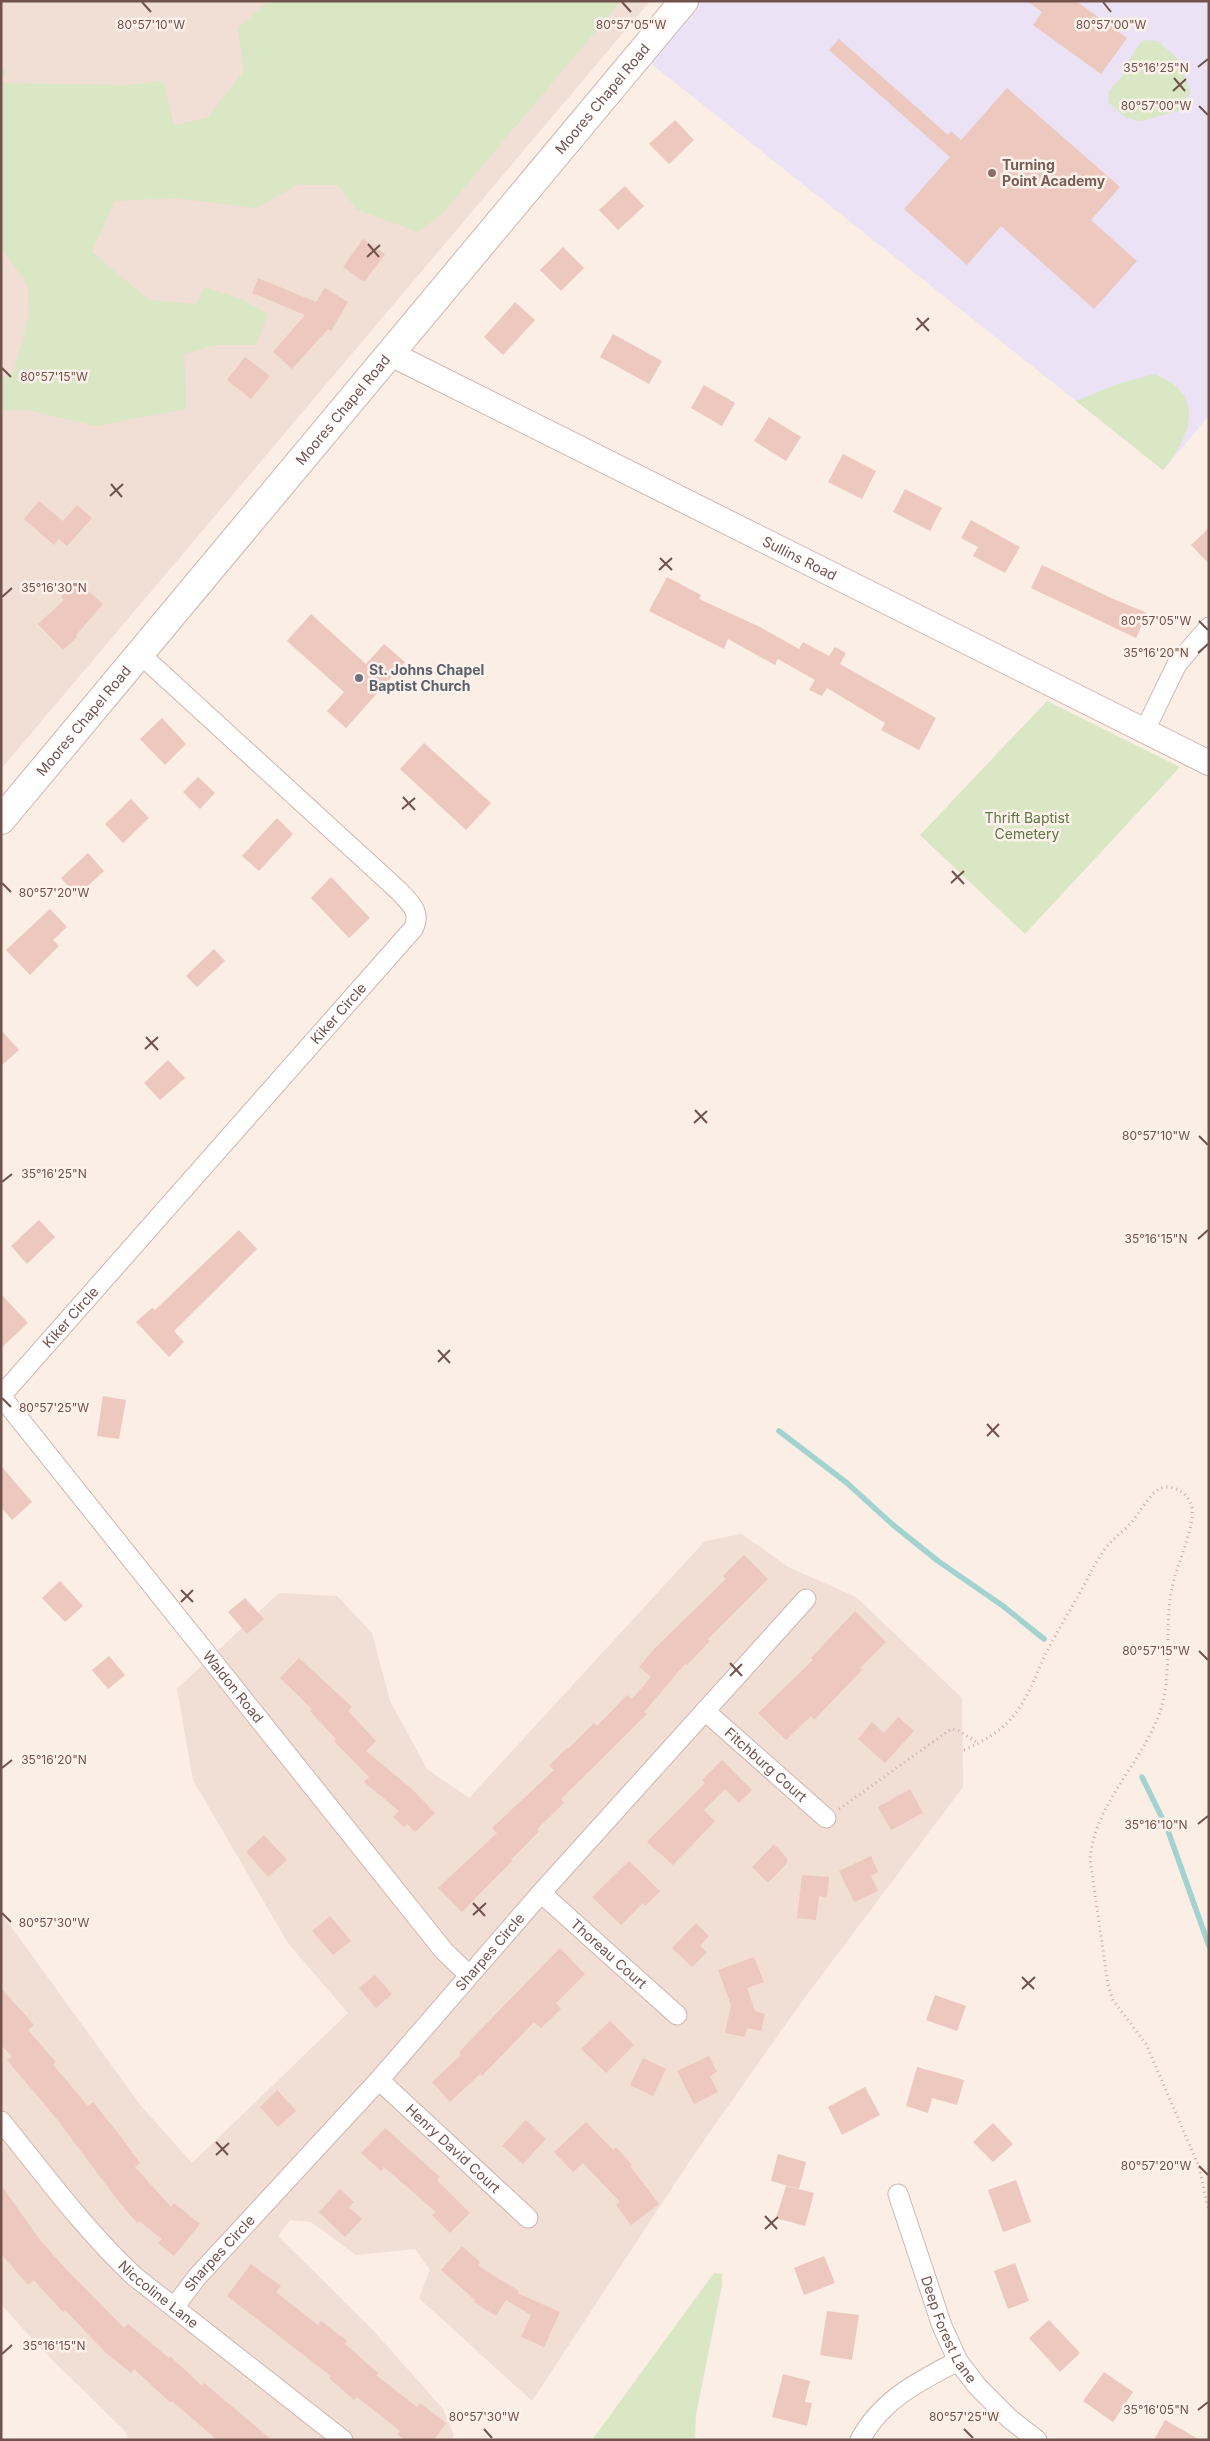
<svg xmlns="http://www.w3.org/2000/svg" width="1210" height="2441" font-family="Inter,sans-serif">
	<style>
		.residential { fill: #f1ded4 }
		.education { fill: #ebe2f6 }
		.green { fill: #d9e7c5 }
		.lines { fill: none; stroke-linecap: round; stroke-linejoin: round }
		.stream { stroke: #a2d3d1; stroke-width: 5.5 }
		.building { fill: #edc8bf }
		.minor-casing { stroke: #cdb6af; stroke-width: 21 }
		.tertiary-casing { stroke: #cdb6af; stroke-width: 26 }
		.secondary-casing { stroke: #cfb5ad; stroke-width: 30 }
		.path { stroke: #d2aba2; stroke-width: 3; stroke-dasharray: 1 4; stroke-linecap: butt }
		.minor { stroke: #fff; stroke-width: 19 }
		.tertiary { stroke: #fff; stroke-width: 24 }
		.secondary { stroke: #fff; stroke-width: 28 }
		.ticks { fill: none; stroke: #71524c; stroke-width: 2 }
		.education-dot { fill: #8d6e63; stroke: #fdf2eb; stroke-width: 2 }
		.worship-dot { fill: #6b7280; stroke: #fdf2eb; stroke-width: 2 }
		.labels { text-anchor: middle; stroke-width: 5; stroke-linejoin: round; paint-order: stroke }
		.street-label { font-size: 14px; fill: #71524c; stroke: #fdf2eb }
		.education-label { font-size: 14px; font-weight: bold; fill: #785e54; stroke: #fdf2eb; text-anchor: start }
		.worship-label { font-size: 14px; font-weight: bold; fill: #5b616d; stroke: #fdf2eb; text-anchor: start }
		.park-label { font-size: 14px; fill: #5e7645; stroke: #fdf2eb }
		.ticks-label { font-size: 12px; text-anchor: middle; fill: #71524c; stroke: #fdf2eb; stroke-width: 5; stroke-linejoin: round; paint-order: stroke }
	</style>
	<rect width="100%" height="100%" fill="#faeee5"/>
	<!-- residential -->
	<g class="residential">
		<polygon points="1,1 650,1 1,769"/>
		<polygon points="742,1534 788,1567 856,1597 962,1698 963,1787 800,2004 695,2153 532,2401 419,2298 430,2270 415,2249 356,2255 311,2222 290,2220 278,2236 372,2329 443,2409 454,2435 452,2440 129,2440 125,2431 42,2350 1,2304 1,1913 141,2106 192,2163 348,2013 288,1943 193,1780 177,1689 279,1593 337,1596 372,1633 390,1701 427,1769 469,1798 705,1541"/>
	</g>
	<!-- education -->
	<polygon class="education" points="700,1 1209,1 1209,416 1163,470 649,62"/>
	<!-- green -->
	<g class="green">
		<polygon points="268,1 621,1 442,214 418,232 357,210 338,185 297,185 256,208 176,198 114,201 92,252 149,300 196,304 205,287 244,300 268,314 256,345 216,345 184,354 186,409 96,426 27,410 1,410 1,379 14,371 29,315 28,285 1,247 1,69 6,71 2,83 128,85 163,81 174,125 207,118 244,71 238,28"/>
		<polygon points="1144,40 1158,41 1181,62 1184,75 1191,92 1178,111 1142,121 1126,118 1108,102 1109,91 1123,75 1125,67 1140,43"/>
		<path d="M1155,374c7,4 18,8 24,15 23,25 2,59 -16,81l-87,-69 41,-17z"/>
		<polygon points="1047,701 1180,767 1025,934 920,835"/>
		<polygon points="714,2273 722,2274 722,2285 696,2415 695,2440 592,2440"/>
	</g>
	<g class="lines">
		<!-- stream -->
		<g class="stream">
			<polyline points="779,1431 847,1483 892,1524 938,1561 1003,1606 1044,1639"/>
			<polyline points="1142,1777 1167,1828 1209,1946"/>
		</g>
	</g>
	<!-- building -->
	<g class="building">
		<polygon points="1027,1 1076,1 1127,38 1101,74 1033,25 1042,12"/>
		<polygon points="839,39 948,135 951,131 961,140 1007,88 1120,187 1091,220 1137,261 1094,309 1001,226 967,265 904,209 950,157 829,50"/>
		<polygon points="675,120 694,140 669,164 649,144"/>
		<polygon points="625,186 644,206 618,230 599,210"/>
		<polygon points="363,239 385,254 364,282 343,267"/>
		<polygon points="563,247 584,268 561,291 540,270"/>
		<polygon points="258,278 316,302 325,288 348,302 331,331 328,329 292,369 273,352 305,315 252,293"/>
		<polygon points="515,302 535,320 503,355 484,337"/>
		<polygon points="613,334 662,361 649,384 600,357"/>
		<polygon points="245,357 270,376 251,399 227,380"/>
		<polygon points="704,385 735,403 722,426 691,408"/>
		<polygon points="769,417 801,437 786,461 754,441"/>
		<polygon points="843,454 876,471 862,499 828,482"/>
		<polygon points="905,489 942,508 930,531 893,512"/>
		<polygon points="39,501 63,521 77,505 92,518 67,546 59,539 54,545 24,519"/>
		<polygon points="971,520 1020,547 1005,573 973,556 978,547 961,538"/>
		<polygon points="1209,528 1209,564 1191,545"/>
		<polygon points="1042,565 1111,598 1147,613 1136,638 1031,588"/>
		<polygon points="667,577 701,595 699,599 760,627 799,649 803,642 829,656 835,647 846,653 840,664 936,718 919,750 881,730 885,723 827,688 822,696 809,690 815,680 778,659 775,665 728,639 724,649 649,611"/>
		<polygon points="76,580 103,604 76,635 77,637 63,650 38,624 64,600 61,597"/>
		<polygon points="311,614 366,664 384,644 405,662 346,728 327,711 344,692 287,641"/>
		<polygon points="162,718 186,744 165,765 140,739"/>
		<polygon points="424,743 491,803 466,830 400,769"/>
		<polygon points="198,777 215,793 200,809 183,792"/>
		<polygon points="131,799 149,818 123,843 105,824"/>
		<polygon points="277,818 293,834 259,871 242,856"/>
		<polygon points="88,853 104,871 77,896 61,878"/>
		<polygon points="331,877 370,918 349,938 311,898"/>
		<polygon points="50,909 67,927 53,940 59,946 30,975 6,950"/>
		<polygon points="214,949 225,961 197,987 186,976"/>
		<polygon points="1,1030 19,1050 1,1066"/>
		<polygon points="168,1060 185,1078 160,1100 144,1083"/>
		<polygon points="39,1220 55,1237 27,1264 11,1246"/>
		<polygon points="239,1230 257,1249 174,1331 184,1342 169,1357 136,1322 152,1308 155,1310"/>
		<polygon points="1,1294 28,1323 1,1348"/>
		<polygon points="103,1396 126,1400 119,1439 97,1436"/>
		<polygon points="1,1466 32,1502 12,1520 1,1507"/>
		<polygon points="744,1555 768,1579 708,1639 710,1641 687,1665 685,1664 644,1712 647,1714 561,1799 564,1803 537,1829 539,1831 511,1860 512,1861 462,1912 438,1888 497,1833 492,1828 554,1770 549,1766 567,1748 568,1749 594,1723 597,1726 627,1695 632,1699 651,1677 639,1667 655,1648 726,1579 723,1576"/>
		<polygon points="60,1581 83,1606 65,1622 42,1598"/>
		<polygon points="245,1598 264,1619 247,1634 228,1612"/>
		<polygon points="855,1611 886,1642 860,1668 862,1670 814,1720 811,1716 786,1740 758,1713 813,1660 811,1658"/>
		<polygon points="109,1656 125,1675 108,1689 92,1670"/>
		<polygon points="299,1658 352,1707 348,1711 376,1741 366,1751 412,1789 435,1813 415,1832 407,1824 404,1827 393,1817 399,1811 364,1782 369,1777 334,1741 336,1739 310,1711 312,1709 280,1678"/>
		<polygon points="898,1717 914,1731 885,1763 858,1739 872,1722 884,1733"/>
		<polygon points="722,1760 752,1790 739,1803 725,1789 704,1810 715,1821 673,1865 647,1842 705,1783 702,1780"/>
		<polygon points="910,1789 923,1813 891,1830 878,1807"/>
		<polygon points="264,1835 287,1860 268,1877 246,1852"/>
		<polygon points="774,1844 787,1858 787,1863 768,1883 752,1867"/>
		<polygon points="871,1856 878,1872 871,1876 878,1891 854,1902 839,1871"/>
		<polygon points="629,1861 660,1891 645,1906 643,1903 621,1925 592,1897"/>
		<polygon points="802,1875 829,1877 827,1898 819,1896 816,1920 797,1918"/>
		<polygon points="330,1916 351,1941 333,1955 312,1931"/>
		<polygon points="696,1923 709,1936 700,1946 707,1952 692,1967 672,1948"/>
		<polygon points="560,1948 585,1974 556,2003 561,2009 541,2028 534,2022 482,2076 480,2074 450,2102 432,2082 461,2055 459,2052"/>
		<polygon points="754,1957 764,1982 747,1988 755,2011 765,2014 761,2031 747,2028 745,2037 725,2033 731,2005 718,1970"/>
		<polygon points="375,1975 392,1994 376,2008 359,1988"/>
		<polygon points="1,1988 34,2025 28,2030 56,2062 53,2065 88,2106 93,2102 121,2137 140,2163 135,2167 171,2207 174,2203 200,2224 174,2256 158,2243 162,2239 139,2221 137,2223 119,2202 56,2118 7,2060 12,2056 1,2045"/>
		<polygon points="935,1995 966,2006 957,2031 926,2020"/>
		<polygon points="610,2021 634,2045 606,2073 581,2049"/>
		<polygon points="709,2056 717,2072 710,2076 718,2092 694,2104 677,2071"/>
		<polygon points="643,2058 666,2069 653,2096 630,2085"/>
		<polygon points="917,2067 964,2080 957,2105 932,2098 928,2113 906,2106"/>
		<polygon points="865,2087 880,2115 842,2135 828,2107"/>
		<polygon points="277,2090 296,2111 278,2127 260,2107"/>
		<polygon points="526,2120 546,2139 523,2164 502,2146"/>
		<polygon points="586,2122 613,2150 616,2147 632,2165 630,2166 659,2204 631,2225 616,2205 620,2202 583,2163 573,2172 554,2152"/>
		<polygon points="993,2123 1013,2144 993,2162 973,2142"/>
		<polygon points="385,2128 440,2177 437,2180 470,2213 450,2233 432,2215 436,2212 384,2167 381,2171 361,2153"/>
		<polygon points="778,2154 806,2162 799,2189 771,2181"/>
		<polygon points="1016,2180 1031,2222 1003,2232 988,2190"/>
		<polygon points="1,2185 40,2240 64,2267 124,2328 128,2324 169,2358 170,2356 202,2386 204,2383 272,2440 217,2440 172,2401 171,2403 134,2369 131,2373 105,2352 65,2310 63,2312 34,2280 28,2285 1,2254"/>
		<polygon points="786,2186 814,2193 805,2226 776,2218"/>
		<polygon points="340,2189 354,2202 349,2207 362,2219 345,2237 319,2212"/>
		<polygon points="462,2246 480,2262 478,2266 519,2291 517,2293 560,2312 544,2347 521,2337 531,2315 506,2300 496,2316 474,2302 475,2300 441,2270"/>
		<polygon points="824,2256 835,2283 804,2295 794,2268"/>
		<polygon points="1015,2263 1029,2301 1008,2309 994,2271"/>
		<polygon points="251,2264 281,2286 276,2292 318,2325 321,2321 347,2341 345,2344 378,2373 376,2375 417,2407 420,2403 446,2423 434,2440 405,2440 397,2434 400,2431 357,2397 354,2400 329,2378 331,2376 227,2296"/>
		<polygon points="827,2311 859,2315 852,2360 820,2355"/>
		<polygon points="1049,2320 1080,2353 1060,2372 1029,2338"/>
		<polygon points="1104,2372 1133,2392 1113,2422 1083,2401"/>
		<polygon points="783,2374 810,2381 805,2402 812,2403 807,2426 772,2417"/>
		<polygon points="1165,2420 1200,2440 1154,2440"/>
	</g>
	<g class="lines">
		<defs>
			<g id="minor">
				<polyline points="1145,730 1177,664 1209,627"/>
				<path id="s1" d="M1,1396l412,-467c9,-17 -3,-26 -14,-38l-259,-237"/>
				<path id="s2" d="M1,1396l443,555 25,24"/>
				<path id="s3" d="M705,1711l121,107"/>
				<path id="s4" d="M541,1893l136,122"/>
				<path id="s5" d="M379,2080l149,138"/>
				<path id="s6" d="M1,2121c43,53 83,108 133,155l209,164"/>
				<path id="s7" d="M898,2194l44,132 16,35 19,25 33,33 27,21"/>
				<path id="s8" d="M175,2306l22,-29 182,-197 162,-187 265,-294"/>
				<path d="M860,2440c21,-40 59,-59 98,-79"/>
			</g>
			<g id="tertiary">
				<path id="s9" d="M389,353l820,410"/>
			</g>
			<g id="secondary">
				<path id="s10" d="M1,820l683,-819"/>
			</g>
		</defs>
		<!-- minor casing -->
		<use href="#minor" class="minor-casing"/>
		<!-- tertiary casing -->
		<use href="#tertiary" class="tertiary-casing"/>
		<!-- secondary casing -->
		<use href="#secondary" class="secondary-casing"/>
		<!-- path -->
		<g class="path">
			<path d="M964,1750c18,-8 34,-17 47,-31 16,-18 25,-45 35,-66 12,-23 25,-44 37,-66 13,-24 19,-40 41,-57 13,-11 25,-37 37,-42 14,-4 28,6 31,20 3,18 -16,59 -20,80 -9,44 3,91 -16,134 -20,47 -61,84 -66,137l18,126 5,15 33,44 53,123 10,45"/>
			<polyline points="839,1809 951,1729 958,1730 978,1743"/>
		</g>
		<!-- minor -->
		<use href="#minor" class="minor"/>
		<!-- tertiary -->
		<use href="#tertiary" class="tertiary"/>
		<!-- secondary -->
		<use href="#secondary" class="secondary"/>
	</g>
	<!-- ticks -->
	<path class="ticks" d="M142,2l9,10M622,2l9,10M1103,2l8,10M1198,67l10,-8M1174,78l11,13M1173,91l13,-12M1199,106l9,9M368,244l11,13M367,257l13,-12M917,318l12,13M916,330l13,-12M2,368l9,9M111,484l11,13M110,496l13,-12M660,558l12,12M659,570l13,-12M2,597l10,-9M1199,621l9,9M1198,653l10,-9M403,797l12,13M402,809l13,-11M952,871l12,13M2,883l9,9M951,883l13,-12M146,1037l12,13M145,1049l13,-12M695,1110l12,13M694,1123l13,-12M1199,1136l9,9M2,1182l10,-8M1198,1239l10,-9M438,1350l12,13M438,1362l12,-12M2,1398l9,9M987,1424l12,13M987,1436l12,-12M181,1590l12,12M181,1602l12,-12M1199,1651l9,9M730,1663l12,13M730,1676l12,-12M2,1768l10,-8M1198,1824l10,-8M473,1903l12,13M2,1913l9,9M473,1915l13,-12M1022,1977l12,12M1022,1989l13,-12M216,2142l12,13M216,2155l13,-12M1199,2166l9,9M765,2216l12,13M765,2229l13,-12M2,2354l10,-9M1198,2410l10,-8M484,2429l8,9M964,2429l9,9"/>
	<!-- markers -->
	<circle class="education-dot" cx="992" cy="173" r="5"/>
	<circle class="worship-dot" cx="359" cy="678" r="5"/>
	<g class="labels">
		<!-- street labels -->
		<g class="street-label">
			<text dy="5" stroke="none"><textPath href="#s10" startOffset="939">Moores Chapel Road</textPath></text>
			<text dy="5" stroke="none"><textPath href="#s10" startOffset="534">Moores Chapel Road</textPath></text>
			<text dy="5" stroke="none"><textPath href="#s9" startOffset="459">Sullins Road</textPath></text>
			<text dy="5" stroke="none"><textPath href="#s10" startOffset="129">Moores Chapel Road</textPath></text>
			<text dy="5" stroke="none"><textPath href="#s1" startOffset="510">Kiker Circle</textPath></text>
			<text dy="5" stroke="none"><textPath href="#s1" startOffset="105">Kiker Circle</textPath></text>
			<text dy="5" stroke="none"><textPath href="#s2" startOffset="372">Waldon Road</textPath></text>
			<text dy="5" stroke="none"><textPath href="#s3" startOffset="81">Fitchburg Court</textPath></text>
			<text dy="5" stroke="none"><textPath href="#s8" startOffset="474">Sharpes Circle</textPath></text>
			<text dy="5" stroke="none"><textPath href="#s4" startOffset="91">Thoreau Court</textPath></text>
			<text dy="5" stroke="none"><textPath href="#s5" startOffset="101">Henry David Court</textPath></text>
			<text dy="5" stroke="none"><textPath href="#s8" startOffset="69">Sharpes Circle</textPath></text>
			<text dy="5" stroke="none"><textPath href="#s6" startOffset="235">Niccoline Lane</textPath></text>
			<text dy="5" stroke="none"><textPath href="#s7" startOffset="145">Deep Forest Lane</textPath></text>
		</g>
		<!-- education labels -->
		<g class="education-label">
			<text x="1002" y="170">Turning<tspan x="1002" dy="16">Point Academy</tspan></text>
		</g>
		<!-- worship labels -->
		<g class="worship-label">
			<text x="369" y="675">St. Johns Chapel<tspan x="369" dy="16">Baptist Church</tspan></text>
		</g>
		<!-- park labels -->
		<g class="park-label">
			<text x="1027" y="823">Thrift Baptist<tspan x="1027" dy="16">Cemetery</tspan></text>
		</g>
	</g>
	<g class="ticks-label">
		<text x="151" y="29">80°57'10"W</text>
		<text x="631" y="29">80°57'05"W</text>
		<text x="1111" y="29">80°57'00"W</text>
		<text x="1156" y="72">35°16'25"N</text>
		<text x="1156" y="110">80°57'00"W</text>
		<text x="54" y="381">80°57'15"W</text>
		<text x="54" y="592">35°16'30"N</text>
		<text x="1156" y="625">80°57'05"W</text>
		<text x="1156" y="657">35°16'20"N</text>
		<text x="54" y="897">80°57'20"W</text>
		<text x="1156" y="1140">80°57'10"W</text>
		<text x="54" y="1178">35°16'25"N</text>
		<text x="1156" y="1243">35°16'15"N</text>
		<text x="54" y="1412">80°57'25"W</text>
		<text x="1156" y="1655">80°57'15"W</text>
		<text x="54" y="1764">35°16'20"N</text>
		<text x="1156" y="1829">35°16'10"N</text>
		<text x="54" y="1927">80°57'30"W</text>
		<text x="1156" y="2170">80°57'20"W</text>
		<text x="54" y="2350">35°16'15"N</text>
		<text x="1156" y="2414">35°16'05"N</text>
		<text x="484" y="2421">80°57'30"W</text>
		<text x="964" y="2421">80°57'25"W</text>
	</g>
	<!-- border -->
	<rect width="1210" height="2441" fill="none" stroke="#71524c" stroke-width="5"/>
</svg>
